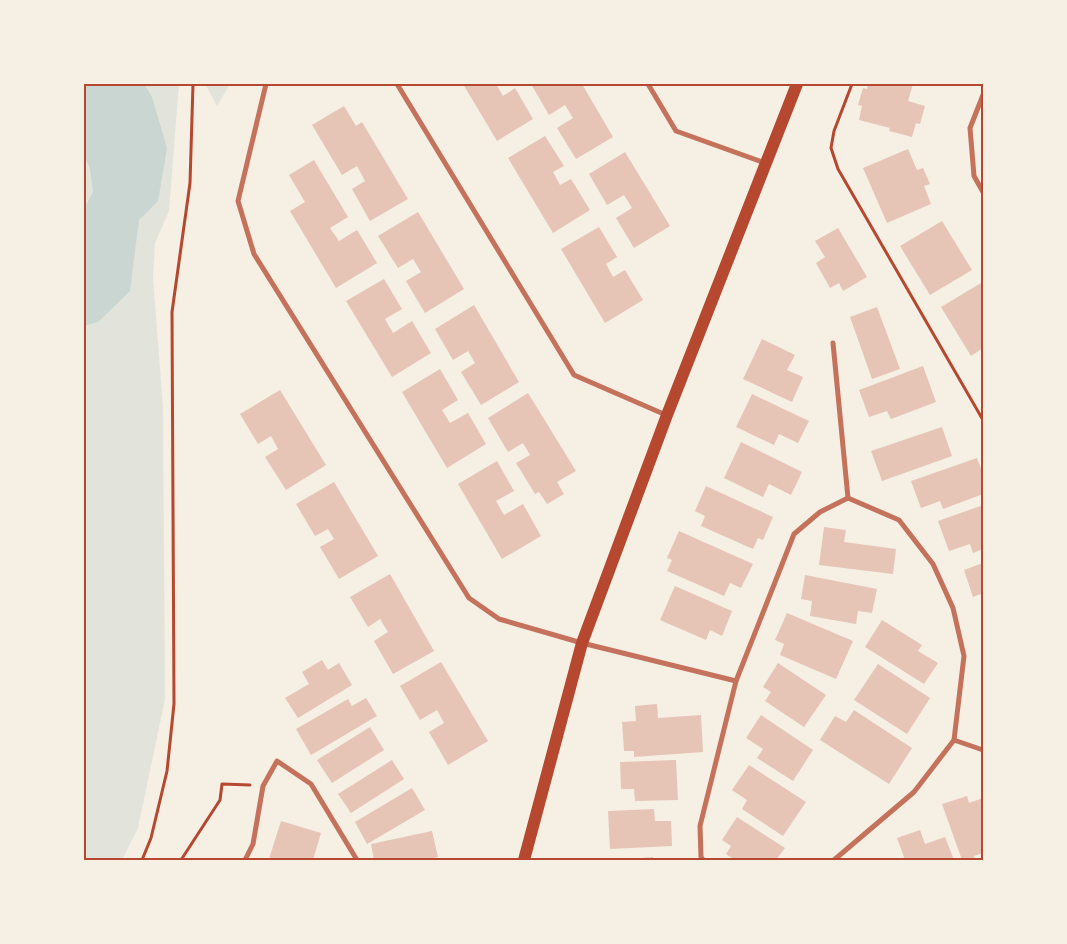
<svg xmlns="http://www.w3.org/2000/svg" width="1067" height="944" font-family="Ubuntu,sans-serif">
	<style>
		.green { fill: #e2e4dc }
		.water { fill: #c9d6d2 }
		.building { fill: #e6c5b7 }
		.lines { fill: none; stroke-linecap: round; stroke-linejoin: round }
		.path { stroke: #b5482f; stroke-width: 3 }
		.minor { stroke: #c5725c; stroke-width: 5 }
		.primary { stroke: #b5482f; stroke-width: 12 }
		.neatline { fill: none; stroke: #b5482f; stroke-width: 2 }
	</style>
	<rect width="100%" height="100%" fill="#f6efe4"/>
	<!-- green -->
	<g class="green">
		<polygon points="84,84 179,84 169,211 155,243 153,278 163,407 165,699 138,828 122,860 84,860 84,326 87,325 84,321"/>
		<polygon points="205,84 230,84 217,106"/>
	</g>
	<!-- water -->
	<polygon class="water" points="84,84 144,84 152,97 167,148 158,201 139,220 130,291 98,322 84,326 84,209 93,192 90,169 84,155"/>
	<!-- building -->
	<g class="building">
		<polygon points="463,84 496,84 503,96 515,88 533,119 497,141"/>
		<polygon points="531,84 582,84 613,137 576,159 557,128 573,118 565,105 549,115"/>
		<polygon points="868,84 913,84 908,101 925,106 920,124 916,123 912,137 889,131 890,128 859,120 862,106 858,105 863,88 867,89"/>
		<polygon points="344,106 356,126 362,122 408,199 370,221 352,189 365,181 357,166 342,175 312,125"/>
		<polygon points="545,136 564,166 553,172 560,185 571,179 590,210 553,233 508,158"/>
		<polygon points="908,149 917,170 923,168 930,184 924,186 931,204 887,223 863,168"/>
		<polygon points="625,152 670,226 634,248 616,218 632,208 624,195 607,205 589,174"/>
		<polygon points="314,160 348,217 330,228 339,241 357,230 377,263 336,288 290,211 305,202 289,175"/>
		<polygon points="418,212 464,289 425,313 406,281 421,272 413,259 398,268 378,236"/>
		<polygon points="942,221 972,270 930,295 900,246"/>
		<polygon points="599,227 617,257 606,264 613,277 625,270 643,300 605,323 561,249"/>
		<polygon points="838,228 867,277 843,291 839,283 830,288 816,263 825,257 815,241"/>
		<polygon points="384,279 402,309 385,319 393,333 412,321 431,353 392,377 346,301"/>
		<polygon points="981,283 983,287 983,348 971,356 941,307"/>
		<polygon points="474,305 519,382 481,405 461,372 475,363 468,351 453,360 435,329"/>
		<polygon points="877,307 900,369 872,379 850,317"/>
		<polygon points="762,339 795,355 787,370 803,377 792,402 743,379"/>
		<polygon points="923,366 936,402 891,419 887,411 869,417 859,390"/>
		<polygon points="440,369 458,400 442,410 450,423 468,413 486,444 447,468 402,392"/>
		<polygon points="280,390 326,465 286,490 265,457 278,449 271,436 258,444 240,414"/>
		<polygon points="528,393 576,471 557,482 564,494 547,504 539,492 535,494 516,463 530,455 523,443 508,452 488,418"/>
		<polygon points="752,394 809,421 798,443 779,434 774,445 736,427"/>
		<polygon points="942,427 952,456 882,481 871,451"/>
		<polygon points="741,442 802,472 791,495 769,484 763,497 724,478"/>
		<polygon points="977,458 983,474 983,494 943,509 940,501 921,508 911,481"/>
		<polygon points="497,461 514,491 496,501 504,515 523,504 541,536 502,559 458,484"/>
		<polygon points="334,482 378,556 339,579 320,547 334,539 328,529 315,536 296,504"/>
		<polygon points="706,486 773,517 763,540 758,538 753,549 701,526 705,516 695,511"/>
		<polygon points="983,505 983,549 973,553 970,544 949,551 938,521"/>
		<polygon points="824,527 846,530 844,542 896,549 893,574 819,565"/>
		<polygon points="679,531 753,564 741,588 730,583 724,596 667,571 672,560 667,558"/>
		<polygon points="983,563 983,593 973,597 964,570"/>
		<polygon points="390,574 434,651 393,674 374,641 388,632 380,619 368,627 350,597"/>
		<polygon points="805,575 877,589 872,613 858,611 856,624 810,616 812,601 801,599"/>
		<polygon points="675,586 732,611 722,636 710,630 706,640 660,620"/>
		<polygon points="787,613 853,641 836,679 780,655 784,644 775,640"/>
		<polygon points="882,620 922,645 918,651 938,663 924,684 865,647"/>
		<polygon points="322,660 328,670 339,663 352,685 298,718 285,698 309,684 302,672"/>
		<polygon points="441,662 488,741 448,765 429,732 444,723 437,710 420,720 400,686"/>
		<polygon points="778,663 826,695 804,727 765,701 771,692 763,687"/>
		<polygon points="878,664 930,698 907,734 854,700"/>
		<polygon points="366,698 377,716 311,755 296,729 348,699 352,706"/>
		<polygon points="657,704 658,718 701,715 703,752 634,757 634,751 624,751 622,722 636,721 635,706"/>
		<polygon points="854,710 912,748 889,784 820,740 835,716 846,722"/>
		<polygon points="761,715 813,750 793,781 757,758 763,749 746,738"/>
		<polygon points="370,727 384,750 332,783 317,760"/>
		<polygon points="392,760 404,779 351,813 338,794"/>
		<polygon points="676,760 678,800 635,801 634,789 621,789 620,762"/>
		<polygon points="749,765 806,802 783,836 742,809 747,800 732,790"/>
		<polygon points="412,788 425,810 367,844 355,822"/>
		<polygon points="967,796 969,803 983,798 983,853 974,856 975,860 962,860 942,804"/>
		<polygon points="654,809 655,821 671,821 672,846 610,849 608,811"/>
		<polygon points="737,817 785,848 776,860 735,860 726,854 731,846 722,840"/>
		<polygon points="281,821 321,833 313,860 269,859"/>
		<polygon points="920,830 925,844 945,837 954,860 905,860 897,838"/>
		<polygon points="432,831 438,857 425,860 374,860 371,844"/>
		<polygon points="653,857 653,860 629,860 629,859"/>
	</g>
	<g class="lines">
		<!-- path -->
		<g class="path">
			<polyline points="852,84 834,131 831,148 838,169 983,420"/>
			<polyline points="142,860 151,838 167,771 174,704 172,312 190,183 193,84"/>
			<polyline points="181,860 220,800 222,784 250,785"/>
		</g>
		<!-- minor -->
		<g class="minor">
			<polyline points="266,84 238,201 254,254 469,598 499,619 582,643 736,681"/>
			<polyline points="397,84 574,375 666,415"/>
			<polyline points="648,84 676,131 765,163"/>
			<polyline points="983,95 970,128 974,176 983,192"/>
			<polyline points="833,343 848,498"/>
			<polyline points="954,740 983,750"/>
			<polyline points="245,860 253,844 263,786 277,761 311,784 357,860"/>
			<polyline points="703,860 701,857 700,826 736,681 794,534 820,512 848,498"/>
			<polyline points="834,860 914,792 954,740 964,656 953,608 933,564 899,520 848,498"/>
		</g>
		<!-- primary -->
		<polyline class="primary" points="524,860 582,643 667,415 797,84"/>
	</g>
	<!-- border -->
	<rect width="1067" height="944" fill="none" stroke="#f6efe4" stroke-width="170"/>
	<rect x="85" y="85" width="897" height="774" class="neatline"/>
</svg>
